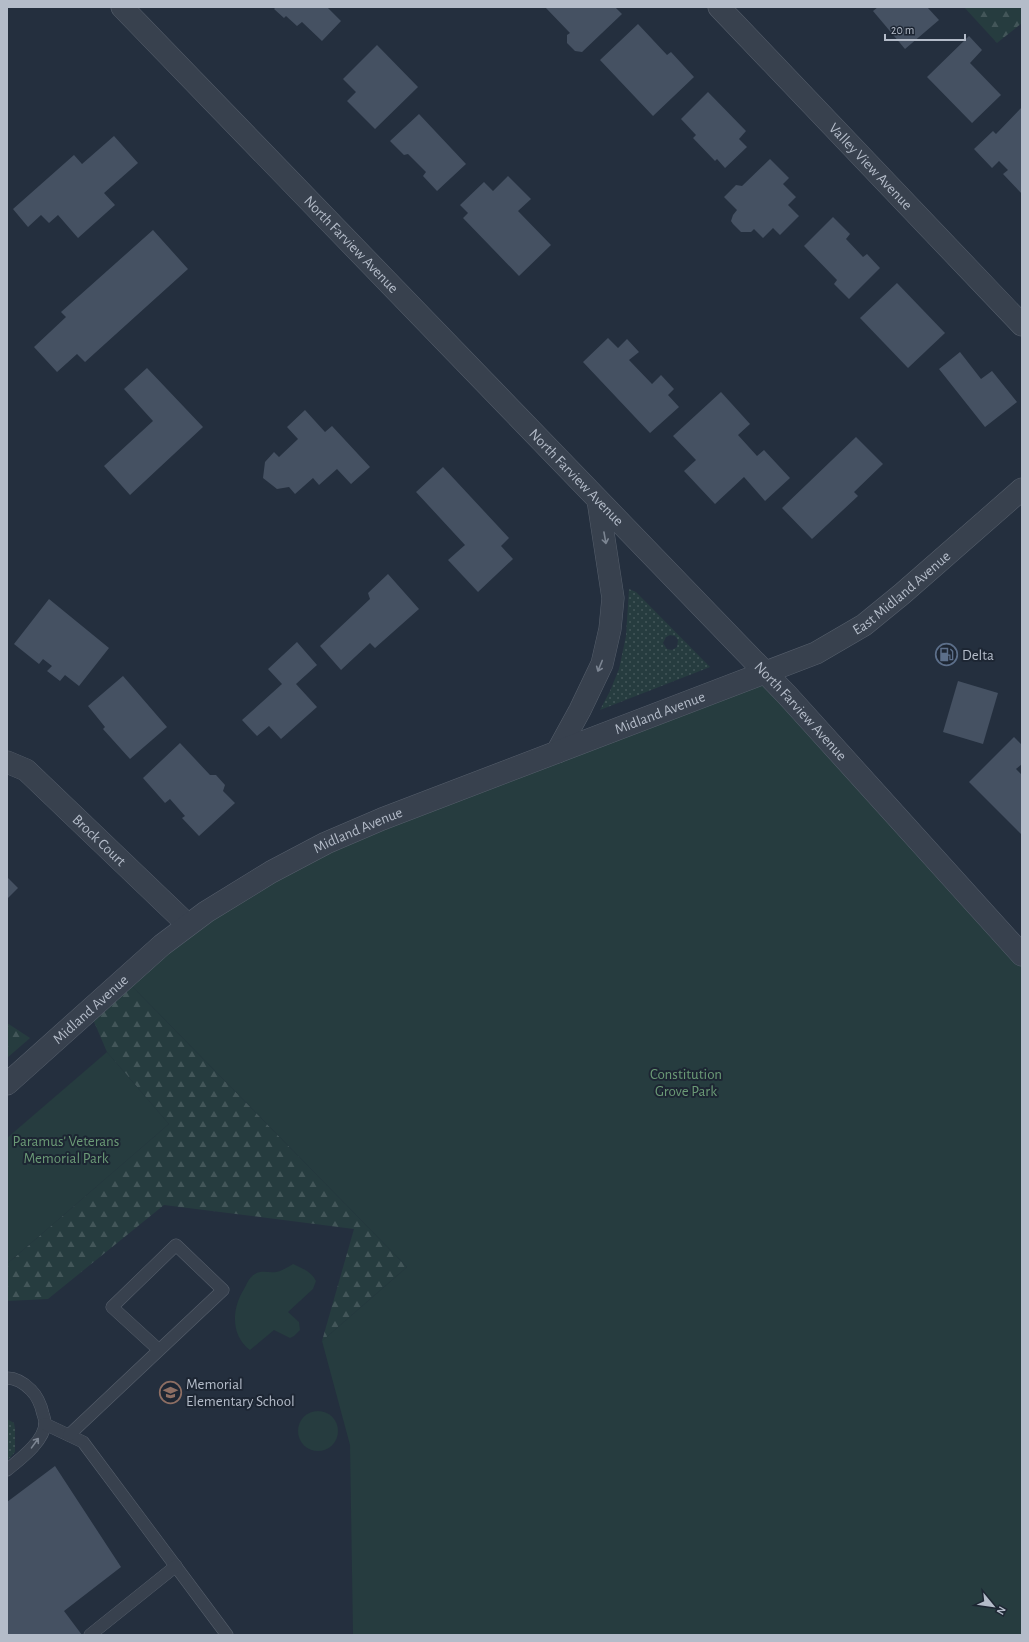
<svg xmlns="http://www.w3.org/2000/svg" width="1029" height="1642" font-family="'Alegreya Sans',sans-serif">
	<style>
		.grass { fill: url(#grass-dots); fill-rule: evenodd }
		.forest { fill: url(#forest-firs) }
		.park { fill: #263c3f }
		.building { fill: #455162 }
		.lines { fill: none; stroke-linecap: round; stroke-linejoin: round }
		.service-casing { stroke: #565f6c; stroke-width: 13 }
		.minor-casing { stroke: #565f6c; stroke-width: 23 }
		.tertiary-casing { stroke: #565f6c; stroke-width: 23 }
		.service { stroke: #38414e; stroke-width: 12 }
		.minor { stroke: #38414e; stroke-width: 22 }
		.tertiary { stroke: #38414e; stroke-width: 22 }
		.oneway { stroke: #7c8592 }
		.labels { text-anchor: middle; stroke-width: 4; stroke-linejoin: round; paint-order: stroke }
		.street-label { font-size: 15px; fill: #b4bcc9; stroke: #1d2633 }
		.poi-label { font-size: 15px; fill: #b4bcc9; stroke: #1d2633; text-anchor: start }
		.park-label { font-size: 15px; fill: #6b9a76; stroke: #1d2633 }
	</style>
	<defs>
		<pattern id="grass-dots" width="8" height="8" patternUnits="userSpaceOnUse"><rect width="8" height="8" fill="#263c3f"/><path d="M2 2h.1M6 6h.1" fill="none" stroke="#435659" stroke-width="1.8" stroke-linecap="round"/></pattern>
		<pattern id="forest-firs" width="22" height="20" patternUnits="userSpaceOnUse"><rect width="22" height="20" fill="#263c3f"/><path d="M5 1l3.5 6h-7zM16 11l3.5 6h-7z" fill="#435659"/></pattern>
	</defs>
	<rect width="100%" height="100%" fill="#242f3e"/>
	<!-- grass -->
	<g class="grass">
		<path d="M629,589l7,3 74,75 -110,43 10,-19 9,-22 7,-33zM670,635l5,1 3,4 -1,7 -5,3 -5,-1 -4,-6 3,-6z"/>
		<polygon points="7,1419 14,1423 15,1429 15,1452 7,1461"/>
	</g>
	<!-- forest -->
	<g class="forest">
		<polygon points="964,7 1022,7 1022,23 997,43"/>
		<polygon points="124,978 407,1267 322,1341 354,1229 164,1205 48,1299 7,1301 7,1264 169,1124 107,1052 89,1010"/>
		<polygon points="7,1023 30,1038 7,1058"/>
	</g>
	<!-- park -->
	<g class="park">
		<polygon points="765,673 1022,955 1022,1635 353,1635 350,1445 322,1341 407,1267 124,978 271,872"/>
		<polygon points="107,1052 169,1124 7,1264 7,1138"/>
		<path d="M293,1264c10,5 18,7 23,17l-3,8 -25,23 11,10 1,8 -6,6 -4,2 -16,-8 -24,20c-20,-15 -18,-42 -6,-61 3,-5 5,-12 11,-15 6,-4 14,-1 21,-2 6,-1 12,-5 17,-8z"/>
		<circle cx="318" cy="1431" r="20"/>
	</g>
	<!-- building -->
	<g class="building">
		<polygon points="276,7 327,7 341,21 322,41 302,22 297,26 286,16 284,18 274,9"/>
		<polygon points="545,7 615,7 622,14 582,52 575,51 567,43 567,35 570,33"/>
		<polygon points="878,7 927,7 939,20 905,49 873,11"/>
		<polygon points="638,24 667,55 671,52 694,77 653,116 600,60"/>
		<polygon points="969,36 982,50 970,63 1001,95 972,123 927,77"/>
		<polygon points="377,45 418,87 375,129 347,101 356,92 343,79"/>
		<polygon points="708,92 746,131 739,139 747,147 725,168 717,159 715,161 693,138 696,135 681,119"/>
		<polygon points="1022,107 1022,194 1003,174 1008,170 999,161 992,168 974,149 993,131 996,134"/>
		<polygon points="419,114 466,164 437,191 423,176 426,172 408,154 404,155 390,141"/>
		<polygon points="114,136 138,163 104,193 115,205 78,238 58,215 49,223 41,215 28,227 13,209 74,155 82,164"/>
		<polygon points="770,159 789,178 783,184 796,197 788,205 799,216 780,235 773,228 763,238 754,229 751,232 741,232 733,224 731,221 733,215 737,210 724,197 736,185 742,186"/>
		<polygon points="508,176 531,199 518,211 551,245 519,276 463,218 468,213 460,205 484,182 493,191"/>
		<polygon points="833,217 850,234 846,239 863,257 867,254 880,268 849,299 834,284 837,280 804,246"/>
		<polygon points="153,230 188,269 85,362 77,354 57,372 34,347 66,317 61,312"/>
		<polygon points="897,283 945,333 908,368 860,318"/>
		<polygon points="608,338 618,348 627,339 639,352 629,360 652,384 661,375 674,389 668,395 679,407 650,433 583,362"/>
		<polygon points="960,352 981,379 992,371 1017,402 985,427 939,369"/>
		<polygon points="147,368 203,427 130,495 104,466 153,421 124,389"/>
		<polygon points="721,392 750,424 738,435 757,456 764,450 790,478 765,501 744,477 715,504 684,471 696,460 673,436"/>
		<polygon points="305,410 325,432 332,426 370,467 351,484 337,469 319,485 313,478 295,494 289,487 277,489 263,478 265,462 274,452 279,457 298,439 287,427"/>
		<polygon points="856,437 883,464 854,492 858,496 812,539 782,508"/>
		<polygon points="443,467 509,538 501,546 513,559 478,592 448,560 465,545 416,492"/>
		<polygon points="388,574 419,609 375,648 370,643 341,670 320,646 370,599 368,593"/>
		<polygon points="49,599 109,648 79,686 65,675 60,681 47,671 52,666 43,659 39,664 14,644"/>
		<polygon points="297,642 317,665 296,684 317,707 281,739 269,726 257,736 242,720 282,684 268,669"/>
		<polygon points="123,676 167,727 130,759 103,729 105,727 88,706"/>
		<polygon points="958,681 998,693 983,744 943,732"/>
		<polygon points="1014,737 1022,745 1022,764 1016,769 1022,775 1022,835 969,782"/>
		<polygon points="180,743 210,775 216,775 225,785 223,791 235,803 199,836 182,818 185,816 170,799 165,803 143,778"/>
		<polygon points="7,877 18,888 7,899"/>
		<polygon points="55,1466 121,1567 64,1611 82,1635 7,1635 7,1502"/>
	</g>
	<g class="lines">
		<defs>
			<g id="service">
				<path d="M7,1378c9,0 18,6 24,12 7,7 10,15 12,24 1,3 2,7 2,9 0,18 -26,37 -38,47"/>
				<polyline points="45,1424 83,1442 227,1635"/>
				<polyline points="69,1435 223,1290 176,1245 112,1307 159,1350"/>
				<polyline points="90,1635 176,1566"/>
			</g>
			<g id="minor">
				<path id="s1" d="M719,7l303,318"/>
				<path id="s2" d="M7,762l19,8 162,155"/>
			</g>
			<g id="tertiary">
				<path id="s3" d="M122,7l665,688 235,260"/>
				<polyline points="557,752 580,710 602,664 610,629 613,598 598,500"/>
				<path id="s4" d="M7,1084l155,-139 44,-33 65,-40 55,-29 56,-24 434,-166 48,-28 38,-31 120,-105"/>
			</g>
		</defs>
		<!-- service casing -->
		<use href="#service" class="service-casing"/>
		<!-- minor casing -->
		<use href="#minor" class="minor-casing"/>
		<!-- tertiary casing -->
		<use href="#tertiary" class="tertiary-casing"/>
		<!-- service -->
		<use href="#service" class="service"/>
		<!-- minor -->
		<use href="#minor" class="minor"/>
		<!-- tertiary -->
		<use href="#tertiary" class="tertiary"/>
	</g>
	<!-- one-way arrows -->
	<defs><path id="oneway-shaft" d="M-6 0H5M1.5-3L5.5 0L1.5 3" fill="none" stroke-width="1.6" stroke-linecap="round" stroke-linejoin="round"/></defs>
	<g class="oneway">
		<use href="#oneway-shaft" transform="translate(605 538) rotate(80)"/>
		<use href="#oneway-shaft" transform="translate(600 666) rotate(112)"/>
		<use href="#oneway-shaft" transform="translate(35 1443) rotate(-54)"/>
	</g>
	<!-- icons -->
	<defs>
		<symbol id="fuel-ring" viewBox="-11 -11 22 22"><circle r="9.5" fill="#1d2633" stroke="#5c6f8a" stroke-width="1.5"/><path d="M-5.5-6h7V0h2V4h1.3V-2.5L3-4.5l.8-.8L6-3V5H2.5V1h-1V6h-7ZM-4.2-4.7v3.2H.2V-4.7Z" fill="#5c6f8a"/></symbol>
		<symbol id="school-ring" viewBox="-11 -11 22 22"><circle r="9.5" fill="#1d2633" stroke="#8d6e63" stroke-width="1.5"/><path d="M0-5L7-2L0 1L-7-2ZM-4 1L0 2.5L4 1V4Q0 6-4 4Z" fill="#8d6e63"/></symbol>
	</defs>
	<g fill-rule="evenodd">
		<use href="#fuel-ring" x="934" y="642" width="25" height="25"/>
		<use href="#school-ring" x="158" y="1380" width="25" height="25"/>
	</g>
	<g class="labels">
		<!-- street labels -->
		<g class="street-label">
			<text dy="5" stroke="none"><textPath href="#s1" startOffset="220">Valley View Avenue</textPath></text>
			<text dy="5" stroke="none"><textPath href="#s3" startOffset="330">North Farview Avenue</textPath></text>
			<text dy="5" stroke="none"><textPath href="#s3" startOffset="654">North Farview Avenue</textPath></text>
			<text dy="5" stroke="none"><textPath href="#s4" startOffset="1032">East Midland Avenue</textPath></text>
			<text dy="5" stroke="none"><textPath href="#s3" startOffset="978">North Farview Avenue</textPath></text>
			<text dy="5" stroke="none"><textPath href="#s4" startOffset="760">Midland Avenue</textPath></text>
			<text dy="5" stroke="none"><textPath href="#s4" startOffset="436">Midland Avenue</textPath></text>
			<text dy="5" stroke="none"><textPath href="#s2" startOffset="122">Brock Court</textPath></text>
			<text dy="5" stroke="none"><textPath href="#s4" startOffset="112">Midland Avenue</textPath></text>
		</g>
		<!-- poi labels -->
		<g class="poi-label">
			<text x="962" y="660">Delta</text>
			<text x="186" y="1389">Memorial<tspan x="186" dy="17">Elementary School</tspan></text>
		</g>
		<!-- park labels -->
		<g class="park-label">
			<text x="686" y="1079">Constitution<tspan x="686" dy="17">Grove Park</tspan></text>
			<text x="66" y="1146">Paramus' Veterans<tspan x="66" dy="17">Memorial Park</tspan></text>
		</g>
	</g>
	<!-- border -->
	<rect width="1029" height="1642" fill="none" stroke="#b4bcc9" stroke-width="16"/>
	<!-- north arrow -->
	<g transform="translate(993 1606) rotate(119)" stroke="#1d2633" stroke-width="3" paint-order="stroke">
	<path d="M0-3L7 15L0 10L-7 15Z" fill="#b4bcc9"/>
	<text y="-6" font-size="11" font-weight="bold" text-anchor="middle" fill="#b4bcc9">N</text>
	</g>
	<!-- scale -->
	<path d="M885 34v6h80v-6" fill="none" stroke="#b4bcc9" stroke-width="2"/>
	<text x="891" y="34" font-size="12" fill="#b4bcc9" stroke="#1d2633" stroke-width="3" paint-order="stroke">20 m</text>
</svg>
